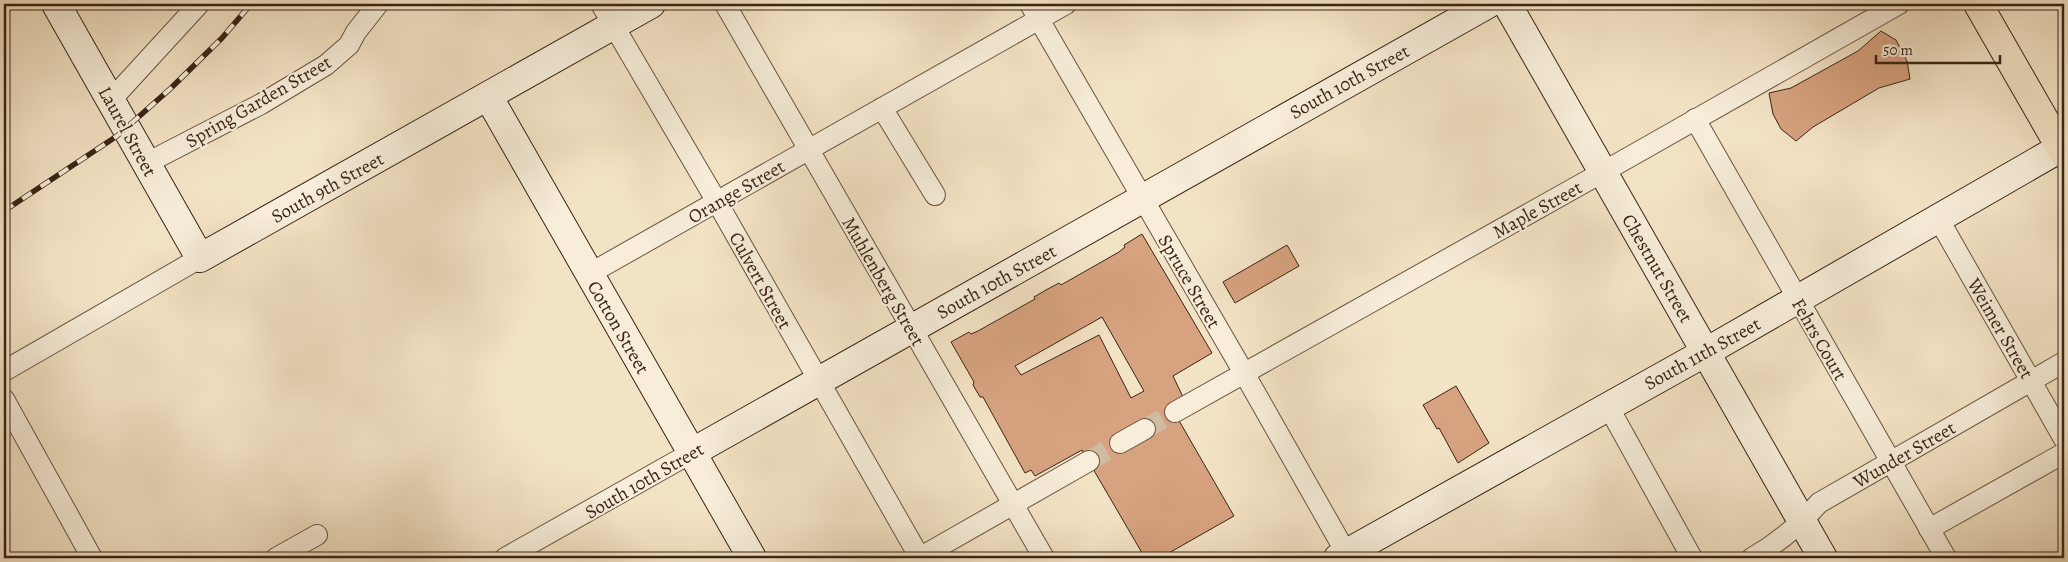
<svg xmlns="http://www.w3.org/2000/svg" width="2068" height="562" font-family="Alegreya,serif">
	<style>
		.building { fill: #d7a280; stroke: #392416; fill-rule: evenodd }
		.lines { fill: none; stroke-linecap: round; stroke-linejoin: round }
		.street-tunnel { stroke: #cebda2; stroke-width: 20; stroke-dasharray: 20 10; stroke-linecap: butt }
		.street-casing { stroke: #685442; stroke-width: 22 }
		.secondary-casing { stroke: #392416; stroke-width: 30 }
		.primary-casing { stroke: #392416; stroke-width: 30 }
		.street { stroke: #f7edd9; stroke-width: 20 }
		.secondary { stroke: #f7edd9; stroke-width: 28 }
		.primary { stroke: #f3e3c5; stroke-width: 28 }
		.rail-casing { stroke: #392416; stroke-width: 5.5 }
		.rail { stroke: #f7edd9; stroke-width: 4; stroke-dasharray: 11; stroke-linecap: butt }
		.labels { text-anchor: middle; stroke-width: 4.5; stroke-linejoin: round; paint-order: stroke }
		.street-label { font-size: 19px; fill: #392416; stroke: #f7edd9 }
	</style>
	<rect width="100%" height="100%" fill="#f3e3c5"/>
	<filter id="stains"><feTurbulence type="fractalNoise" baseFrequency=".004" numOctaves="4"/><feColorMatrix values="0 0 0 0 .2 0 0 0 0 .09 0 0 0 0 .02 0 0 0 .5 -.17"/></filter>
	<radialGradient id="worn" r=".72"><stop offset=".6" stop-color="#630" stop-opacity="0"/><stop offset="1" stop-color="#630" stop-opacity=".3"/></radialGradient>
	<!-- building -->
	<g class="building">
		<polygon points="1881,31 1896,40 1907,61 1910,79 1879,88 1813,127 1796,141 1781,129 1773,114 1769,93 1791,88 1858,51"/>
		<path d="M1142,234l70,119 -39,23 10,21 -13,8 64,111 -74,42h-15l-63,-108 -47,26 -4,-6 -6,3 -42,-76h-3l-7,-12 1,-3 -23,-40 18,-10 2,2 7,-3 57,-32 -1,-2 12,-7 13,-7 2,2 58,-33 6,-5 -1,-2zM1102,317l42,74 -13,7 -32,-63 -78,40 -6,-9zM1141,421l9,17 -24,12z"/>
		<polygon points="1287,245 1299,266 1235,303 1223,282"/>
		<polygon points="1456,386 1489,443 1458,463 1439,428 1437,429 1423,405"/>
	</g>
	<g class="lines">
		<!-- street-tunnel -->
		<g class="street-tunnel">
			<polyline points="1145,429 1175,412"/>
			<polyline points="1089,461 1120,443"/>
		</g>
		<defs>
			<g id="street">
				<polyline points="601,4 717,202 920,558"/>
				<polyline points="725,4 1044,558"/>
				<polyline points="1030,4 1244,373 1349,558"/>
				<polyline points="111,100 199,4"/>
				<polyline points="882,108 935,195"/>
				<polyline points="1695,119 1946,558"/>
				<polyline points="147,163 261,104 326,65 349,45 356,32 378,4"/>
				<polyline points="1938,218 2064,439"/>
				<polyline points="589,274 1066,4"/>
				<polyline points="4,371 200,258"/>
				<polyline points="4,399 92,558"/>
				<polyline points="1608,406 1692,558"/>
				<polyline points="1175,412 1603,172 1899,4"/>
				<polyline points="1120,443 1145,429"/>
				<polyline points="1929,529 2064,453"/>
				<polyline points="276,558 317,535"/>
				<polyline points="505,558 691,453"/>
				<polyline points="919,558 1089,461"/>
				<path d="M1752,558c26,-15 47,-32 67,-55l245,-141"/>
			</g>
			<g id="secondary">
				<polyline points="56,4 200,258 651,4"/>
				<polyline points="1507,4 1823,558"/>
				<polyline points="488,96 752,558"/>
				<polyline points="691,453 1488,4"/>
				<polyline points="1338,558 1706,352 2064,146"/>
			</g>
			<polyline id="primary" points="1978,4 2064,154"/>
		</defs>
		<!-- street casing -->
		<use href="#street" class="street-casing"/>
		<!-- secondary casing -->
		<use href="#secondary" class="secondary-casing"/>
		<!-- primary casing -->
		<use href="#primary" class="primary-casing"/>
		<!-- street -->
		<use href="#street" class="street"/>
		<!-- secondary -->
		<use href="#secondary" class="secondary"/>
		<!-- primary -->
		<use href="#primary" class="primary"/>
		<defs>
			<polyline id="rail" points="4,211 117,136 170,89 222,38 251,4"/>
		</defs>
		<!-- rail casing -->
		<use href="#rail" class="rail-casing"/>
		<!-- rail -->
		<use href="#rail" class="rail"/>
	</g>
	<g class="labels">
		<!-- street labels -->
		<g class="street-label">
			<text transform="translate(1349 81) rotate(-29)" y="7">South 10th Street</text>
			<text transform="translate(258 101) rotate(-30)" y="7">Spring Garden Street</text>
			<text transform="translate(128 131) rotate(61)" y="7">Laurel Street</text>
			<text transform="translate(327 187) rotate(-29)" y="7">South 9th Street</text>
			<text transform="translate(736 191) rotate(-30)" y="7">Orange Street</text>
			<text transform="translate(1537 209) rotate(-29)" y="7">Maple Street</text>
			<text transform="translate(1658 268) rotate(60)" y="7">Chestnut Street</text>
			<text transform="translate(761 280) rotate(61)" y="7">Culvert Street</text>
			<text transform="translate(884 281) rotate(60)" y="7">Muhlenberg Street</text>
			<text transform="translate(996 281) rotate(-29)" y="7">South 10th Street</text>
			<text transform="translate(1190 281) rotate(60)" y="7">Spruce Street</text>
			<text transform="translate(619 327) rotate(60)" y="7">Cotton Street</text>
			<text transform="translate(2001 328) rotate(60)" y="7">Weimer Street</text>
			<text transform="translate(1820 339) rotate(60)" y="7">Fehrs Court</text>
			<text transform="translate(1702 353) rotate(-29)" y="7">South 11th Street</text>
			<text transform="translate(1904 454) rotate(-30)" y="7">Wunder Street</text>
			<text transform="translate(644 480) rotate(-30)" y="7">South 10th Street</text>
		</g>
	</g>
	<!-- margin -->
	<rect width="2068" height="562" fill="none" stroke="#f3e3c5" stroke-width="20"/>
	<rect x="5" y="5" width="2058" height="552" fill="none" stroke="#392416" stroke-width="2.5"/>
	<rect x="10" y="10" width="2048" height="542" fill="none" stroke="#392416"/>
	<!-- scale -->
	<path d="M1876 55v8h124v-8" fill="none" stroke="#392416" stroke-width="2.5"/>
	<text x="1883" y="55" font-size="15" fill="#392416" stroke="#f7edd9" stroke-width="4" paint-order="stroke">50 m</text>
	<rect width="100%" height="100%" filter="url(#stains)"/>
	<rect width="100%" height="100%" fill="url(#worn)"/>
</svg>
